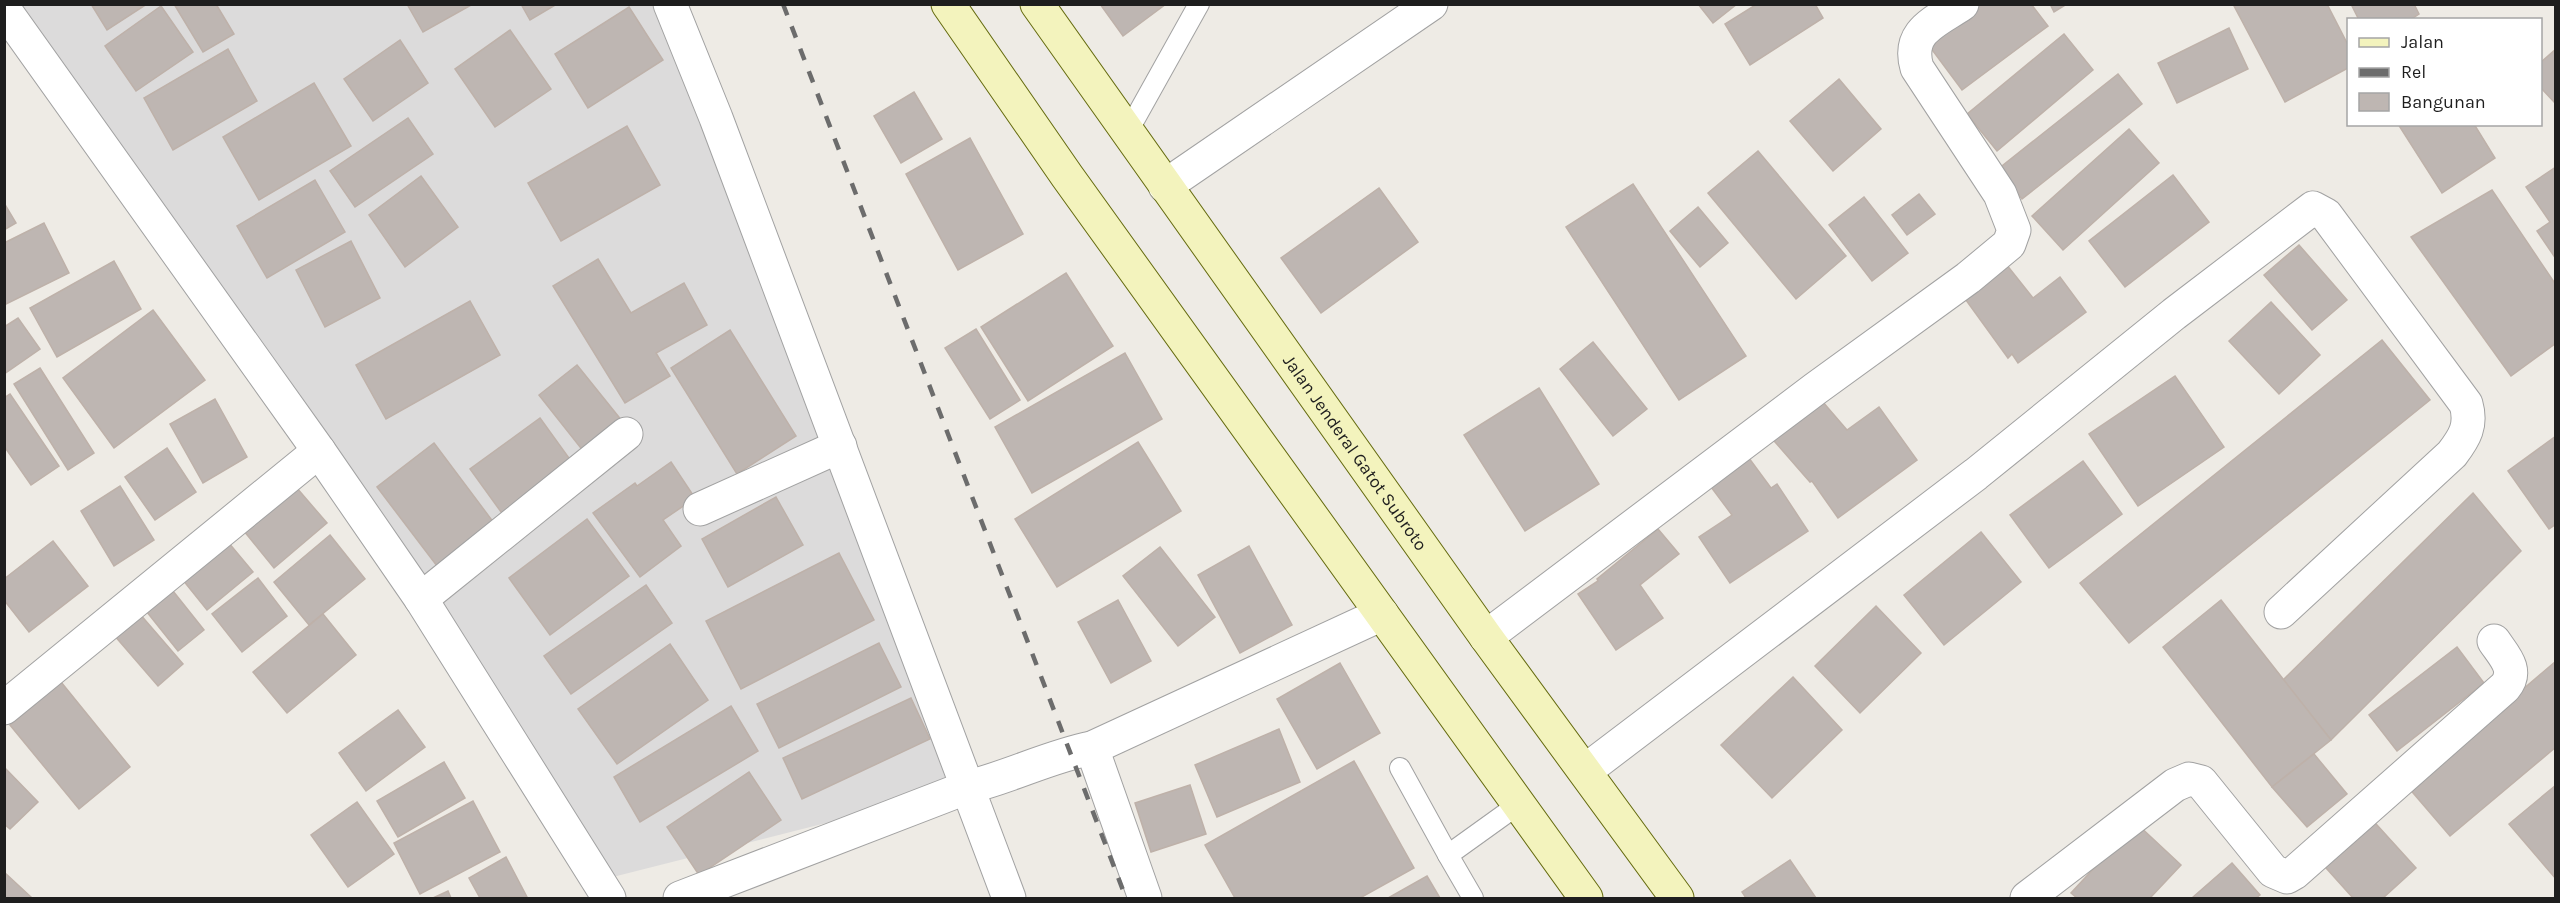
<svg xmlns="http://www.w3.org/2000/svg" width="2560" height="903" font-family="Karla,sans-serif">
	<style>
		.residential { fill: #dcdbdb }
		.building { fill: #beb6b2; stroke: #beb1a9; stroke-width: 1.5 }
		.lines { fill: none; stroke-linecap: round; stroke-linejoin: round }
		.service-casing { stroke: #a2a2a2; stroke-width: 22 }
		.minor-casing { stroke: #a2a2a2; stroke-width: 35 }
		.secondary-casing { stroke: #656b0f; stroke-width: 35 }
		.service { stroke: #fff; stroke-width: 20 }
		.minor { stroke: #fff; stroke-width: 33 }
		.secondary { stroke: #f3f3bd; stroke-width: 33 }
		.rail { stroke: #6c6c6c; stroke-width: 4.5; stroke-dasharray: 12 12; stroke-linecap: butt }
		.labels { text-anchor: middle; stroke-width: 4.5; stroke-linejoin: round; paint-order: stroke }
		.street-label { font-size: 18px; fill: #1e1e1e; stroke: #fff }
	</style>
	<rect width="100%" height="100%" fill="#eeebe5"/>
	<!-- residential -->
	<polygon class="residential" points="4,5 652,5 968,787 593,882 5,14"/>
	<!-- building -->
	<g class="building">
		<polygon points="91,4 147,4 107,30"/>
		<polygon points="174,4 216,4 234,34 203,52"/>
		<polygon points="407,4 473,4 423,32"/>
		<polygon points="521,4 557,4 530,20"/>
		<polygon points="1100,4 1166,4 1123,36"/>
		<polygon points="1698,4 1737,4 1713,23"/>
		<polygon points="1757,4 1815,4 1823,18 1750,65 1725,24"/>
		<polygon points="1979,4 2031,4 2048,26 1962,90 1927,43"/>
		<polygon points="2050,4 2067,4 2054,12"/>
		<polygon points="2233,4 2327,4 2348,45 2348,68 2285,102"/>
		<polygon points="2351,4 2414,4 2419,14 2410,20 2359,20"/>
		<polygon points="161,6 193,52 136,91 105,46"/>
		<polygon points="629,7 663,60 588,108 555,54"/>
		<polygon points="2229,28 2248,69 2177,103 2158,63"/>
		<polygon points="510,30 551,89 495,127 455,69"/>
		<polygon points="2064,34 2093,70 1997,151 1967,114"/>
		<polygon points="400,40 428,83 373,121 344,79"/>
		<polygon points="228,49 257,101 173,150 144,98"/>
		<polygon points="2556,49 2556,104 2540,87 2540,63"/>
		<polygon points="2118,74 2142,104 2022,199 1998,169"/>
		<polygon points="1839,79 1881,129 1833,171 1790,121"/>
		<polygon points="314,83 351,146 259,200 223,137"/>
		<polygon points="914,92 942,139 901,163 874,116"/>
		<polygon points="408,118 433,154 355,207 330,171"/>
		<polygon points="2398,124 2474,124 2495,158 2442,193"/>
		<polygon points="627,126 660,185 561,241 528,183"/>
		<polygon points="2129,129 2159,163 2063,250 2032,216"/>
		<polygon points="970,138 1023,234 958,270 906,174"/>
		<polygon points="1758,151 1846,256 1796,299 1708,193"/>
		<polygon points="2556,167 2556,259 2537,231 2550,222 2526,187"/>
		<polygon points="2173,175 2209,222 2125,287 2089,241"/>
		<polygon points="421,176 458,227 405,267 369,215"/>
		<polygon points="315,180 345,232 267,278 237,226"/>
		<polygon points="1633,184 1746,356 1679,400 1566,227"/>
		<polygon points="1379,188 1418,242 1321,313 1281,258"/>
		<polygon points="2492,190 2556,285 2556,343 2511,376 2411,237"/>
		<polygon points="1919,194 1935,214 1907,235 1892,215"/>
		<polygon points="1864,197 1908,253 1872,281 1829,225"/>
		<polygon points="4,203 16,223 4,230"/>
		<polygon points="1698,207 1728,243 1700,267 1670,231"/>
		<polygon points="44,223 69,273 4,305 4,243"/>
		<polygon points="351,241 380,298 325,327 296,270"/>
		<polygon points="2299,245 2347,300 2312,330 2264,275"/>
		<polygon points="598,259 631,313 684,283 707,325 656,353 670,376 625,403 553,286"/>
		<polygon points="114,261 141,309 57,357 30,308"/>
		<polygon points="2006,264 2033,298 2060,277 2086,312 2018,363 2012,354 2008,358 1963,296"/>
		<polygon points="1066,273 1113,346 1028,401 981,327"/>
		<polygon points="470,301 500,355 386,419 356,365"/>
		<polygon points="2271,302 2320,355 2279,394 2229,341"/>
		<polygon points="153,310 205,380 114,448 63,378"/>
		<polygon points="18,318 40,349 4,374 4,327"/>
		<polygon points="976,329 1020,400 990,419 945,348"/>
		<polygon points="730,330 796,436 737,474 671,368"/>
		<polygon points="2382,340 2430,400 2129,643 2080,583"/>
		<polygon points="1593,342 1647,409 1613,436 1560,369"/>
		<polygon points="1125,353 1162,419 1032,493 995,427"/>
		<polygon points="577,365 622,421 584,452 539,395"/>
		<polygon points="40,368 94,453 68,470 14,384"/>
		<polygon points="2175,376 2224,447 2138,506 2089,434"/>
		<polygon points="1539,388 1599,484 1525,531 1464,435"/>
		<polygon points="10,394 59,466 31,485 4,446 4,398"/>
		<polygon points="1816,394 1847,430 1879,407 1917,460 1838,518 1812,481 1810,482 1768,434"/>
		<polygon points="215,399 247,457 203,483 170,424"/>
		<polygon points="540,418 574,465 504,516 470,469"/>
		<polygon points="2556,436 2556,524 2549,529 2508,471"/>
		<polygon points="1138,442 1181,511 1057,587 1015,519"/>
		<polygon points="434,443 494,523 437,566 377,487"/>
		<polygon points="167,448 196,492 155,520 125,477"/>
		<polygon points="1743,450 1771,488 1777,484 1808,531 1730,583 1699,537 1732,515 1705,479"/>
		<polygon points="2083,461 2122,514 2049,568 2010,515"/>
		<polygon points="671,462 695,498 663,520 681,546 640,577 593,513 635,483 637,486"/>
		<polygon points="120,486 154,540 114,566 81,511"/>
		<polygon points="296,487 327,523 274,568 244,531"/>
		<polygon points="2473,493 2521,551 2331,740 2283,680"/>
		<polygon points="776,497 803,545 728,587 702,539"/>
		<polygon points="587,519 629,576 550,635 509,578"/>
		<polygon points="1658,529 1679,554 1640,585 1663,618 1616,650 1578,594 1598,581 1597,579"/>
		<polygon points="1981,532 2021,582 1944,645 1904,595"/>
		<polygon points="330,535 365,579 309,625 274,582"/>
		<polygon points="53,541 88,586 29,632 4,600 4,579"/>
		<polygon points="228,542 253,572 207,610 183,580"/>
		<polygon points="1249,546 1292,625 1240,653 1198,575"/>
		<polygon points="1160,547 1215,617 1178,646 1123,576"/>
		<polygon points="839,553 874,620 741,689 706,621"/>
		<polygon points="258,578 287,616 242,652 212,614"/>
		<polygon points="646,585 672,623 571,694 544,656"/>
		<polygon points="169,586 204,630 178,651 143,607"/>
		<polygon points="1118,600 1151,661 1111,683 1078,622"/>
		<polygon points="2221,600 2331,740 2272,787 2163,647"/>
		<polygon points="1876,606 1921,653 1860,713 1815,666"/>
		<polygon points="139,613 183,664 158,686 114,635"/>
		<polygon points="323,614 356,655 287,713 253,672"/>
		<polygon points="879,643 901,687 779,748 757,704"/>
		<polygon points="670,644 708,700 617,764 578,709"/>
		<polygon points="2457,647 2484,683 2397,751 2369,715"/>
		<polygon points="2556,661 2556,747 2450,836 2408,787"/>
		<polygon points="1340,663 1380,733 1317,769 1277,699"/>
		<polygon points="1793,677 1842,730 1772,798 1721,745"/>
		<polygon points="61,682 130,767 79,809 10,725"/>
		<polygon points="911,698 930,739 802,799 783,758"/>
		<polygon points="731,706 758,751 640,822 614,777"/>
		<polygon points="398,710 425,747 366,791 339,753"/>
		<polygon points="1279,729 1300,782 1217,817 1195,765"/>
		<polygon points="2314,754 2347,794 2307,827 2272,787"/>
		<polygon points="1354,761 1414,868 1360,898 1235,898 1205,845"/>
		<polygon points="444,762 465,798 398,837 377,801"/>
		<polygon points="4,767 38,802 10,829 4,824"/>
		<polygon points="749,772 781,820 699,875 667,827"/>
		<polygon points="1190,785 1206,834 1151,852 1135,803"/>
		<polygon points="2556,785 2556,879 2509,824"/>
		<polygon points="473,801 500,852 420,894 394,843"/>
		<polygon points="357,802 394,854 348,887 311,835"/>
		<polygon points="2367,814 2416,868 2383,898 2353,898 2318,859"/>
		<polygon points="2136,823 2181,865 2150,898 2077,898 2071,893"/>
		<polygon points="506,857 527,897 480,898 469,878"/>
		<polygon points="1790,860 1816,898 1746,898 1742,892"/>
		<polygon points="2232,863 2260,895 2256,898 2192,898"/>
		<polygon points="4,872 32,898 4,898"/>
		<polygon points="1427,876 1440,898 1388,898"/>
		<polygon points="448,891 451,898 433,898"/>
	</g>
	<g class="lines">
		<defs>
			<g id="service">
				<polyline points="1127,133 1199,4"/>
				<polyline points="1400,768 1448,855"/>
				<polyline points="1473,898 1448,855 1519,804"/>
			</g>
			<g id="minor">
				<polyline points="670,4 716,118 1009,898"/>
				<polyline points="4,9 319,451 421,599 609,898"/>
				<polyline points="1165,186 1431,4"/>
				<polyline points="700,509 840,446"/>
				<polyline points="421,599 626,434"/>
				<path d="M1486,637l329,-248 153,-111 41,-34 5,-14 -14,-36 -83,-126c-11,-37 19,-46 45,-64"/>
				<polyline points="4,708 319,451"/>
				<polyline points="1092,748 1145,898"/>
				<path d="M1585,771l391,-297 198,-160 139,-106 13,7 140,189c6,21 -1,33 -14,50l-171,158"/>
				<path d="M680,898l288,-111c42,-10 82,-31 124,-39l290,-134"/>
				<path d="M2027,898l148,-113 14,-6 12,3 72,89 14,6 7,-4 211,-186c14,-17 -1,-31 -11,-46"/>
			</g>
			<g id="secondary">
				<polyline points="948,4 1067,176 1586,898"/>
				<path id="s1" d="M1037,4l449,633 191,261"/>
			</g>
		</defs>
		<!-- service casing -->
		<use href="#service" class="service-casing"/>
		<!-- minor casing -->
		<use href="#minor" class="minor-casing"/>
		<!-- secondary casing -->
		<use href="#secondary" class="secondary-casing"/>
		<!-- service -->
		<use href="#service" class="service"/>
		<!-- minor -->
		<use href="#minor" class="minor"/>
		<!-- secondary -->
		<use href="#secondary" class="secondary"/>
		<!-- rail -->
		<polyline class="rail" points="783,4 1126,898"/>
	</g>
	<g class="labels">
		<!-- street labels -->
		<g class="street-label">
			<text dy="6" stroke="none"><textPath href="#s1" startOffset="550">Jalan Jenderal Gatot Subroto</textPath></text>
		</g>
	</g>
	<!-- border -->
	<rect width="2560" height="903" fill="none" stroke="#1e1e1e" stroke-width="12"/>
	<!-- legend -->
	<rect x="2347" y="18" width="195" height="108" fill="#ffffff" stroke="#a5a5a5" stroke-width="1.5"/>
	<rect x="2359" y="38" width="30" height="9" fill="#f3f3bd" stroke="#a5a5a5" stroke-width="1.5"/>
	<text x="2401" y="48" font-size="18" fill="#1e1e1e">Jalan</text>
	<rect x="2359" y="68" width="30" height="9" fill="#6c6c6c" stroke="#a5a5a5" stroke-width="1.5"/>
	<text x="2401" y="78" font-size="18" fill="#1e1e1e">Rel</text>
	<rect x="2359" y="93" width="30" height="18" fill="#beb6b2" stroke="#a5a5a5" stroke-width="1.5"/>
	<text x="2401" y="108" font-size="18" fill="#1e1e1e">Bangunan</text>
</svg>
